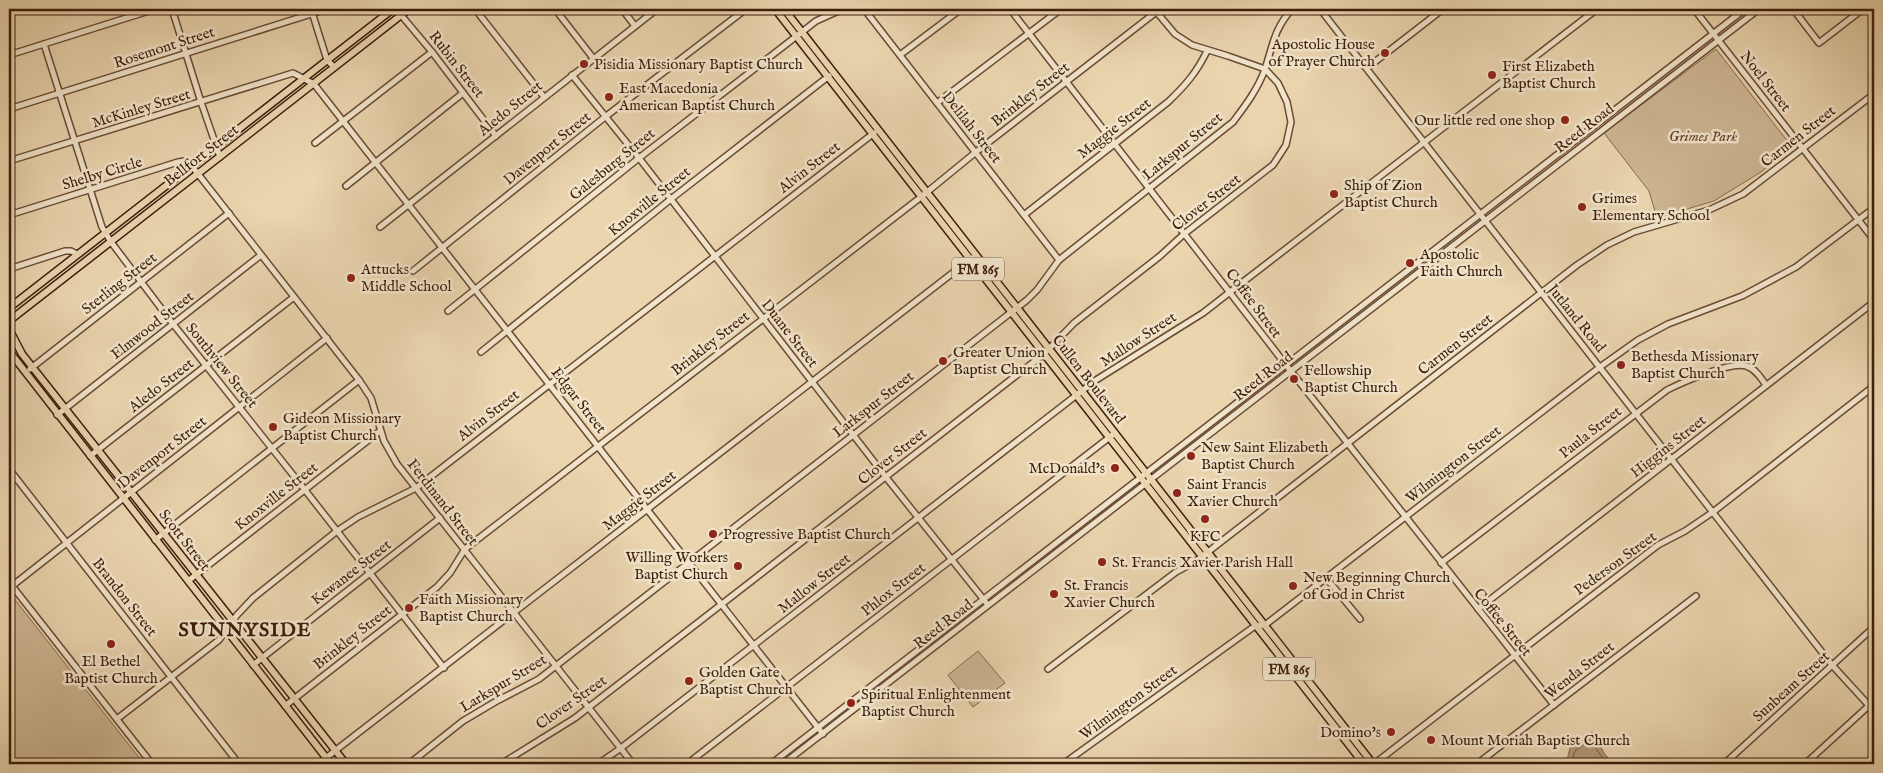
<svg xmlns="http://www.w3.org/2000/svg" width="1883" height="773" font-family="'IM FELL English',serif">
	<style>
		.green { fill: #cdb693; stroke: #866a4f }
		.water { fill: #b09677; stroke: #82664c }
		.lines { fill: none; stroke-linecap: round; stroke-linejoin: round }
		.shore { stroke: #775a41; stroke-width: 1 }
		.minor-casing { stroke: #694b34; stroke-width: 8 }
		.major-casing { stroke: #3e1d0b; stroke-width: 9 }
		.minor { stroke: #f1e4cb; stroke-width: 5 }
		.major { stroke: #ead5af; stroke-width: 6 }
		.poi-dot { fill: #8f2418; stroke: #f1e4cb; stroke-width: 2 }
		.labels { text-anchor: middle; stroke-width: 5; stroke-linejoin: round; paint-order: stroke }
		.shield { fill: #f1e4cb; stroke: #745945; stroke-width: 1 }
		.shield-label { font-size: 14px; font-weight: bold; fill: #3e1d0b }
		.poi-label { font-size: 15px; fill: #3e1d0b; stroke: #f1e4cb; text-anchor: start }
		.street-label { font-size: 15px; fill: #3e1d0b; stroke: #f1e4cb }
		.park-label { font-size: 15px; font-style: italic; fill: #62432d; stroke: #f1e4cb }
		.district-label { font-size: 20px; font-weight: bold; letter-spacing: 1px; fill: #3e1d0b; stroke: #f1e4cb }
	</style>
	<rect width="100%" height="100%" fill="#ead5af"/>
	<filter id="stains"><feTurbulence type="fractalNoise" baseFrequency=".004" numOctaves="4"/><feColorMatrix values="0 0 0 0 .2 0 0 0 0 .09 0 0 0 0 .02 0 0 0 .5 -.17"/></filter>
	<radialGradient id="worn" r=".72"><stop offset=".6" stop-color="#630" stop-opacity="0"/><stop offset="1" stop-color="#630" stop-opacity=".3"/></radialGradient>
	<!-- green -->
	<g class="green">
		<polygon points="1716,49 1792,147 1761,172 1714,201 1657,218 1649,191 1604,133"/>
		<polygon points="9,592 144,764 9,764"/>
		<polygon points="978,651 1005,683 973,707 948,675"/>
	</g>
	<!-- water -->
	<polygon class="water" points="1592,732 1594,734 1604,753 1613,764 1566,764 1570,748"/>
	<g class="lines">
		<!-- shore -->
		<polyline class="shore" points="1571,764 1575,751 1590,740 1607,764"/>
		<defs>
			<g id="minor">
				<polyline points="172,9 201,102 220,157"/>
				<polyline points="311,9 327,60 334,67"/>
				<polyline points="396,9 432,52 496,136"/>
				<polyline points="475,9 544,97"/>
				<polyline points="555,9 593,58"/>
				<polyline points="622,9 635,26"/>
				<polyline points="864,9 1059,260"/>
				<polyline points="1010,9 1286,365 1554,705"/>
				<polyline points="1320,9 1832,665 1874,711"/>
				<polyline points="1694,9 1874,240"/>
				<polyline points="1793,9 1819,43 1863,9"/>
				<polyline points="44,44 102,227 111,242 173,324 305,490 444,668"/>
				<polyline points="9,55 155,9"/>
				<polyline points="900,55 961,9"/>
				<polyline points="1367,68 1443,9"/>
				<polyline points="572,75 639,158 885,476 988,605"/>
				<polyline points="937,103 1061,9"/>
				<polyline points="9,109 327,9"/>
				<polyline points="315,143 432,52"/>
				<polyline points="9,161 293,73 314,84 823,734"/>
				<polyline points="346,186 463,93"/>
				<polyline points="9,215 178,162 185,161 191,165 359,380 371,398 384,441 397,464 633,764"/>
				<path d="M1024,215l144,-113c17,-16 29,-30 39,-51"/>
				<polyline points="380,227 657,9"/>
				<polyline points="9,269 65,251 71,251 77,254"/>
				<polyline points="413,271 605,117 746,9"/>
				<polyline points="448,311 639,158 802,32 816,21 843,9"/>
				<polyline points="481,352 671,199 829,76"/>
				<polyline points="30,369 229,213"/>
				<polyline points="57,415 261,255"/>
				<polyline points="90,456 294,297"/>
				<polyline points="9,469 239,764"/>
				<polyline points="155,540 359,380"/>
				<path d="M1441,563l226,-173c14,-7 64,-29 79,-24 9,2 15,12 20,19"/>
				<polyline points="1327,579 1360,619"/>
				<polyline points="188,581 380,431"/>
				<polyline points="9,582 152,764"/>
				<polyline points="12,586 327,338"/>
				<polyline points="1478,609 1874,302"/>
				<polyline points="253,665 440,518"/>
				<polyline points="1048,669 1176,572 1195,562 1577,265 1607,245 1634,232 1709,210 1743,194 1874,94"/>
				<polyline points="285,706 437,587 450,573 465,549 921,197 976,152 1160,9"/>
				<polyline points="117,719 219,640 237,615 253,598 337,531 358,517 416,488 874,133"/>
				<polyline points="318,764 972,258"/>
				<path d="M409,764l54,-43 32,-19 44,-23 488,-379 10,-10 22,-30 174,-138c12,-16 25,-33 32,-53 8,-24 9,-40 27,-60"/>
				<polyline points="501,764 575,718 1044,354 1074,323 1160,256 1184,234 1273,165 1286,145 1291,122 1287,102 1278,83 1265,69 1228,56 1192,45 1175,34 1154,9"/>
				<polyline points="598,764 621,748 1096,380 1203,313 1230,292 1597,9"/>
				<polyline points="687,764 1115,433"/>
				<polyline points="771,764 1745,9"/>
				<polyline points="783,764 1759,9"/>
				<polyline points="1063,764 1255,626 1265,625 1600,367 1638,340 1668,324 1742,296 1796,267 1874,208"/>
				<polyline points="1374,764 1658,545 1685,531 1713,512 1874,386"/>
				<polyline points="1477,764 1696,596"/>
				<polyline points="1724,764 1874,627"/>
				<polyline points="1805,764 1874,701"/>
			</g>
			<g id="major">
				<polyline points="775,9 1364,764"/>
				<polyline points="784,9 1373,764"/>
				<polyline points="9,308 393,9"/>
				<polyline points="9,321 409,9"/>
				<polyline points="9,329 22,354 346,764"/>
				<polyline points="9,351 331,764"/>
			</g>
		</defs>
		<!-- minor casing -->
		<use href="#minor" class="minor-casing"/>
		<!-- major casing -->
		<use href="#major" class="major-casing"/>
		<!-- minor -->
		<use href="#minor" class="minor"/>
		<!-- major -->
		<use href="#major" class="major"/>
	</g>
	<!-- markers -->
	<g class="poi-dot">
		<circle cx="1385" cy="53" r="5"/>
		<circle cx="584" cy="64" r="5"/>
		<circle cx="1492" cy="75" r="5"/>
		<circle cx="609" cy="97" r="5"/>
		<circle cx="1565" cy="120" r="5"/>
		<circle cx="1334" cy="194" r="5"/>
		<circle cx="1582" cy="207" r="5"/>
		<circle cx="1410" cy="263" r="5"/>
		<circle cx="351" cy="278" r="5"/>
		<circle cx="943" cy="361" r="5"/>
		<circle cx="1621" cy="365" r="5"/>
		<circle cx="1294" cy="379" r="5"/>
		<circle cx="273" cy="427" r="5"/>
		<circle cx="1191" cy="456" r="5"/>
		<circle cx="1115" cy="468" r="5"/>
		<circle cx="1177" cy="493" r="5"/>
		<circle cx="1205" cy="519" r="5"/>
		<circle cx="713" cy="534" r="5"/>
		<circle cx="1102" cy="562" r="5"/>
		<circle cx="738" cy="566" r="5"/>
		<circle cx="1293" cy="586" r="5"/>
		<circle cx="1054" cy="594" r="5"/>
		<circle cx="409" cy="608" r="5"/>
		<circle cx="111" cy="644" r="5"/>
		<circle cx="689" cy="681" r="5"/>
		<circle cx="851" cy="703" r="5"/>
		<circle cx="1391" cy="732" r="5"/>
		<circle cx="1431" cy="740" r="5"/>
	</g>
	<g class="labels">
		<!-- shield labels -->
		<g class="shield">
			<rect x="952" y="257.5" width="52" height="23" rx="4"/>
			<rect x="1263" y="657.5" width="52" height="23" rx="4"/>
		</g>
		<g class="shield-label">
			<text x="978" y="274">FM 865</text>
			<text x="1289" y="674">FM 865</text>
		</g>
		<!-- poi labels -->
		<g class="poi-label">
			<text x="1375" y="49" text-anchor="end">Apostolic House<tspan x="1375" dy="17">of Prayer Church</tspan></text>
			<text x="594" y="69">Pisidia Missionary Baptist Church</text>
			<text x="1502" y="71">First Elizabeth<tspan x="1502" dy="17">Baptist Church</tspan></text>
			<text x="619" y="93">East Macedonia<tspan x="619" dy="17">American Baptist Church</tspan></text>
			<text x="1555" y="125" text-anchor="end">Our little red one shop</text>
			<text x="1344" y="190">Ship of Zion<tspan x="1344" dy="17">Baptist Church</tspan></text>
			<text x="1592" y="203">Grimes<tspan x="1592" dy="17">Elementary School</tspan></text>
			<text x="1420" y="259">Apostolic<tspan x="1420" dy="17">Faith Church</tspan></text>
			<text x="361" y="274">Attucks<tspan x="361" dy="17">Middle School</tspan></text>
			<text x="953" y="357">Greater Union<tspan x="953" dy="17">Baptist Church</tspan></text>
			<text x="1631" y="361">Bethesda Missionary<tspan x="1631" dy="17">Baptist Church</tspan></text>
			<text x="1304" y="375">Fellowship<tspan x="1304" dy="17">Baptist Church</tspan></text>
			<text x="283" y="423">Gideon Missionary<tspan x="283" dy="17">Baptist Church</tspan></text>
			<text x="1201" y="452">New Saint Elizabeth<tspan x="1201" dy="17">Baptist Church</tspan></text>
			<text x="1105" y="473" text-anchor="end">McDonald's</text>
			<text x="1187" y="489">Saint Francis<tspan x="1187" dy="17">Xavier Church</tspan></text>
			<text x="723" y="539">Progressive Baptist Church</text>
			<text x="1205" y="541" text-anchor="middle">KFC</text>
			<text x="728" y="562" text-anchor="end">Willing Workers<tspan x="728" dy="17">Baptist Church</tspan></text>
			<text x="1112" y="567">St. Francis Xavier Parish Hall</text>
			<text x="1303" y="582">New Beginning Church<tspan x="1303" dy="17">of God in Christ</tspan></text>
			<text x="1064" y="590">St. Francis<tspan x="1064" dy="17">Xavier Church</tspan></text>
			<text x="419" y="604">Faith Missionary<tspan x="419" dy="17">Baptist Church</tspan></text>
			<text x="111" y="666" text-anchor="middle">El Bethel<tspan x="111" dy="17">Baptist Church</tspan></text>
			<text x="699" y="677">Golden Gate<tspan x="699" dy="17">Baptist Church</tspan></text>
			<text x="861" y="699">Spiritual Enlightenment<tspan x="861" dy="17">Baptist Church</tspan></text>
			<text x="1381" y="737" text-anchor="end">Domino's</text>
			<text x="1441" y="745">Mount Moriah Baptist Church</text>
		</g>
		<!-- street labels -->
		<g class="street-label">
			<text transform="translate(164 47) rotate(-18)" y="5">Rosemont Street</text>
			<text transform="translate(457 64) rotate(52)" y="5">Rubin Street</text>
			<text transform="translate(1766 81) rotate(52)" y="5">Noel Street</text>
			<text transform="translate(1030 94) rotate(-38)" y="5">Brinkley Street</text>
			<text transform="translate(141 108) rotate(-17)" y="5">McKinley Street</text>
			<text transform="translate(510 108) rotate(-39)" y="5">Aledo Street</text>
			<text transform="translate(972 127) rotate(52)" y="5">Delilah Street</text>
			<text transform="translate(1114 128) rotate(-38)" y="5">Maggie Street</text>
			<text transform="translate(1584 128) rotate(-38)" y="5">Reed Road</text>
			<text transform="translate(1798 136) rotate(-38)" y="5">Carmen Street</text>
			<text transform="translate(1182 146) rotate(-39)" y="5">Larkspur Street</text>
			<text transform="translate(547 148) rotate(-39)" y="5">Davenport Street</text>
			<text transform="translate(201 155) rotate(-38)" y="5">Bellfort Street</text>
			<text transform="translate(612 164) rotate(-39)" y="5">Galesburg Street</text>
			<text transform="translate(809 167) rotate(-38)" y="5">Alvin Street</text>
			<text transform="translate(102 173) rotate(-17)" y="5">Shelby Circle</text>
			<text transform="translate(649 201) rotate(-39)" y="5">Knoxville Street</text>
			<text transform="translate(1206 202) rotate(-38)" y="5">Clover Street</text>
			<text transform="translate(119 283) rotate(-38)" y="5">Sterling Street</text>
			<text transform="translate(1254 303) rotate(53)" y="5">Coffee Street</text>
			<text transform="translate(1577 318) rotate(51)" y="5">Jutland Road</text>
			<text transform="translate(152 325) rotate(-38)" y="5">Elmwood Street</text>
			<text transform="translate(790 333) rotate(52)" y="5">Duane Street</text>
			<text transform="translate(1138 339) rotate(-33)" y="5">Mallow Street</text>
			<text transform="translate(710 343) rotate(-38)" y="5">Brinkley Street</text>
			<text transform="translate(1455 344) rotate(-38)" y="5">Carmen Street</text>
			<text transform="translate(222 365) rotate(51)" y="5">Southview Street</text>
			<text transform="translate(1263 376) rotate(-38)" y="5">Reed Road</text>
			<text transform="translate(1089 379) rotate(52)" y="5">Cullen Boulevard</text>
			<text transform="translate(161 385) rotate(-38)" y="5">Aledo Street</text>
			<text transform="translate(579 400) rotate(52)" y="5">Edgar Street</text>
			<text transform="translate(873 404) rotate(-38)" y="5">Larkspur Street</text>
			<text transform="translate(488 415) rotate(-38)" y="5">Alvin Street</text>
			<text transform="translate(1590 432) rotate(-38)" y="5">Paula Street</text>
			<text transform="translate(1668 446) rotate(-38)" y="5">Higgins Street</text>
			<text transform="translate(162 452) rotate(-38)" y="5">Davenport Street</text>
			<text transform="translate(892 456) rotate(-38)" y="5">Clover Street</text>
			<text transform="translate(1453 464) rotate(-38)" y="5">Wilmington Street</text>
			<text transform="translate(276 496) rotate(-38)" y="5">Knoxville Street</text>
			<text transform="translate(639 500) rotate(-38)" y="5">Maggie Street</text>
			<text transform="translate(443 502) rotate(52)" y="5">Ferdinand Street</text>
			<text transform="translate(185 540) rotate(52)" y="5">Scott Street</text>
			<text transform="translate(1615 563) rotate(-36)" y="5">Pederson Street</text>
			<text transform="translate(351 572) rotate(-38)" y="5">Kewanee Street</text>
			<text transform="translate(814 583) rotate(-38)" y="5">Mallow Street</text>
			<text transform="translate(893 589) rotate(-38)" y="5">Phlox Street</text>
			<text transform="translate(125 597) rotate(52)" y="5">Brandon Street</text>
			<text transform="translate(1503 622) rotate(51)" y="5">Coffee Street</text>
			<text transform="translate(943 624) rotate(-38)" y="5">Reed Road</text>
			<text transform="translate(352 637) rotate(-38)" y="5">Brinkley Street</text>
			<text transform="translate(1579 670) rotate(-38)" y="5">Wenda Street</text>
			<text transform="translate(503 683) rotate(-31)" y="5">Larkspur Street</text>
			<text transform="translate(1791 686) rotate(-42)" y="5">Sunbeam Street</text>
			<text transform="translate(571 702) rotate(-35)" y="5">Clover Street</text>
			<text transform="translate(1128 702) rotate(-36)" y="5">Wilmington Street</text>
		</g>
		<!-- park labels -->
		<g class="park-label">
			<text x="1703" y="141">Grimes Park</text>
		</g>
		<!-- district labels -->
		<g class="district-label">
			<text x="245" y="636">SUNNYSIDE</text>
		</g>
	</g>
	<!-- margin -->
	<rect width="1883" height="773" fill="none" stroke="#ead5af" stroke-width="30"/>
	<rect x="10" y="10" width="1863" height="753" fill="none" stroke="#3e1d0b" stroke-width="2.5"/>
	<rect x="15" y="15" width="1853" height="743" fill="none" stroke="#3e1d0b"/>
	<rect width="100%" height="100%" filter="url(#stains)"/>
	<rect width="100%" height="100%" fill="url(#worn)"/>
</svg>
